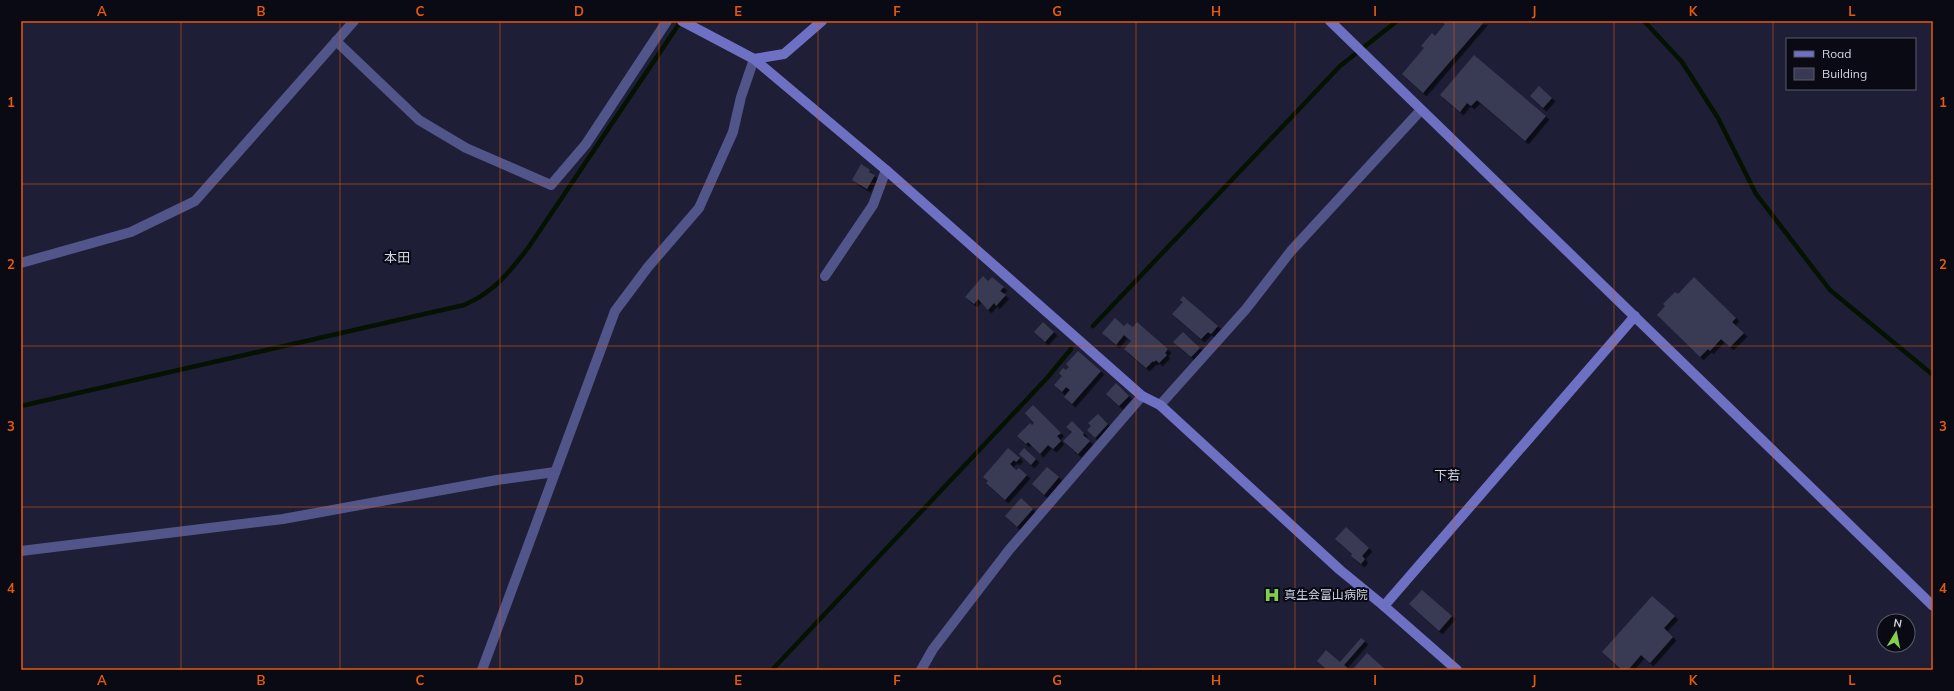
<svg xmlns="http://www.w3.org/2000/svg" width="1954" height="691" font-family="Mulish,'Noto Sans JP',sans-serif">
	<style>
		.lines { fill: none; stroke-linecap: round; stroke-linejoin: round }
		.stream { stroke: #051200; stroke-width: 4.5 }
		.building { fill: #383a53; filter: url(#shadow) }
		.street { stroke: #525589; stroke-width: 10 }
		.secondary { stroke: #6e70c4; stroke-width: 10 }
		.grid { fill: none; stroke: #e8590c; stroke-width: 1; stroke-opacity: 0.55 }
		.labels { text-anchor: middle; stroke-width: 4; stroke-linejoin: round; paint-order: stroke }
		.poi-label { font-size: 12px; fill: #d3d5e5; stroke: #090a14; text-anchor: start }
		.neighbourhood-label { font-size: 13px; fill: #d3d5e5; stroke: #090a14 }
		.neatline { fill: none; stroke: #e8590c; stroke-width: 1.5 }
		.grid-label { font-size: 13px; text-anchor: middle; font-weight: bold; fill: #e8590c }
	</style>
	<defs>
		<filter id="shadow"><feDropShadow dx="3.5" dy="3.5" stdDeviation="0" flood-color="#0009"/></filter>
	</defs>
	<rect width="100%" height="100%" fill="#1e1f36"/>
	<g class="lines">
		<!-- stream -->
		<g class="stream">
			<polyline points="1644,21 1682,62 1718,118 1756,194 1830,290 1933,375"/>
			<polyline points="1093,326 1340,66 1397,21"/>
			<path d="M21,406l443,-101c30,-13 44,-31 64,-57l153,-227"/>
			<polyline points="772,670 1047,378 1071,349"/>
		</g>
	</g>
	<!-- building -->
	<g class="building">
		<polygon points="1441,21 1485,21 1423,93 1402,74 1424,48 1421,46 1432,33 1435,36 1445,24"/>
		<polygon points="1474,55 1546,116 1525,141 1477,100 1471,106 1467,103 1460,112 1440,95"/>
		<polygon points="1539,86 1552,98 1543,108 1530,96"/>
		<polygon points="861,164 870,170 869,172 875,175 867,189 852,180"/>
		<polygon points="983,276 988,281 992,277 1004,287 1000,291 1006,295 996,306 994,303 988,310 978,299 974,304 965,297"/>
		<polygon points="1694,277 1736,318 1732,322 1744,333 1730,347 1721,339 1710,351 1708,349 1700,357 1657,315 1665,306 1663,304 1675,292 1678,294"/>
		<polygon points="1183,296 1218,326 1211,334 1208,332 1201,339 1172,314 1183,302 1180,300"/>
		<polygon points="1115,318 1124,326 1127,323 1133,327 1137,322 1168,349 1165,353 1167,355 1159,363 1156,360 1154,362 1153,361 1146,368 1124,349 1131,341 1124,335 1116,345 1102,333"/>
		<polygon points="1043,322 1054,332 1045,342 1034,332"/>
		<polygon points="1183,332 1200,348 1191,357 1173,342"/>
		<polygon points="1078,351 1101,371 1072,404 1064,397 1070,390 1066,387 1062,392 1054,385 1062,376 1059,373 1063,368 1066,370 1069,367 1066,364"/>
		<polygon points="1116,383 1129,396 1119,406 1106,394"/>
		<polygon points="1033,405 1061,433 1057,436 1061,441 1053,449 1048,445 1040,454 1028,442 1026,444 1017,436 1030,423 1032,425 1034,423 1025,413"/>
		<polygon points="1098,414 1108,424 1095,438 1087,430 1091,426 1088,423"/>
		<polygon points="1072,421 1084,433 1083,435 1090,441 1078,454 1063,441 1072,432 1066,427"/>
		<polygon points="1008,448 1020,458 1016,462 1014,460 1010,464 1016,470 1019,468 1027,475 1005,500 986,483 988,481 983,477"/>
		<polygon points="1024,448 1036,459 1031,465 1019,454"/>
		<polygon points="1047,467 1059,477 1044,495 1032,484"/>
		<polygon points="1021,498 1033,509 1017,527 1005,516"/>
		<polygon points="1346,527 1369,548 1362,556 1365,559 1361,564 1351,556 1352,554 1335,539"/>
		<polygon points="1422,590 1452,616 1439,631 1409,604"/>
		<polygon points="1652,596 1675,616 1664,628 1673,637 1650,663 1641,655 1628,670 1622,670 1602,652"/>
		<polygon points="1361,638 1365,641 1344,665 1350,670 1327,670 1317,661 1326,650 1340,662"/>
		<polygon points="1367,653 1386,670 1352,670"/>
	</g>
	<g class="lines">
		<!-- street -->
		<g class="street">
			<polyline points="336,41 419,120 466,148 551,185 586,144 667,21"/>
			<polyline points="21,263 131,232 195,201 354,21"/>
			<polyline points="825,276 873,205 886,170"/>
			<polyline points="1160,405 1246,309 1291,251 1421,110"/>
			<polyline points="21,551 283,519 497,480 555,472"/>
			<polyline points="482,670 615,311 648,267 699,208 733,132 741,97 754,59"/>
			<polyline points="921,670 933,649 1009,550 1142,396"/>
		</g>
		<!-- secondary -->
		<g class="secondary">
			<polyline points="682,21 754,59 886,170 1142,396 1160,405 1340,570 1384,606 1457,670"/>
			<polyline points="1330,21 1933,606"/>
			<polyline points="754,59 784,54 822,21"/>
			<polyline points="1384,606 1635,316"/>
		</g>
	</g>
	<!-- grid -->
	<path class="grid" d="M181,21v649M340,21v649M500,21v649M659,21v649M818,21v649M977,21v649M1136,21v649M1295,21v649M1454,21v649M1614,21v649M1773,21v649M21,184h1912M21,346h1912M21,507h1912"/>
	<!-- icons -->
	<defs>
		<symbol id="hospital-bare" viewBox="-9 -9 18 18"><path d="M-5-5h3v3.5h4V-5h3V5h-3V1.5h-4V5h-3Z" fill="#84cf4d" stroke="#090a14" stroke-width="2.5" paint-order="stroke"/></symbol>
	</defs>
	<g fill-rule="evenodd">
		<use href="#hospital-bare" x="1261" y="584" width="22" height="22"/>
	</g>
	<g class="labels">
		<!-- poi labels -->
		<g class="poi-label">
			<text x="1284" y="599">真生会富山病院</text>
		</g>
		<!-- neighbourhood labels -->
		<g class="neighbourhood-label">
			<text x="397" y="262">本田</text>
			<text x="1447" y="480">下若</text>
		</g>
	</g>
	<!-- border -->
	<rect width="1954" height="691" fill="none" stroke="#090a14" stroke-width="44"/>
	<!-- legend -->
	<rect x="1786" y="38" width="130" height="52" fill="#090a14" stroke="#5a5b68"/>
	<rect x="1794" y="51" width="20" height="6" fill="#6e70c4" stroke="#5a5b68"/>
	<text x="1822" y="58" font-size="12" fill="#d3d5e5">Road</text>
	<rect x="1794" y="68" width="20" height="12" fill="#383a53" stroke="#5a5b68"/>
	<text x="1822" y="78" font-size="12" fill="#d3d5e5">Building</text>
	<!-- north arrow -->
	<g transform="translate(1896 633) rotate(10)"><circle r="19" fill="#090a14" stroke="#5a5b68"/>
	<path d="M0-3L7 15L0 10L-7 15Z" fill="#84cf4d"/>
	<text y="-6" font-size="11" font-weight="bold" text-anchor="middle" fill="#d3d5e5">N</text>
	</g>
	<rect x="22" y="22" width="1910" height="647" class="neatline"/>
	<g class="grid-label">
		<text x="102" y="16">A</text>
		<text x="261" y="16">B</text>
		<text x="420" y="16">C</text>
		<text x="579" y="16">D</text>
		<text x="738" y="16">E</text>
		<text x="897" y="16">F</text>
		<text x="1057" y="16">G</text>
		<text x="1216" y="16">H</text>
		<text x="1375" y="16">I</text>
		<text x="1534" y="16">J</text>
		<text x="1693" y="16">K</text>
		<text x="1852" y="16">L</text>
		<text x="11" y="107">1</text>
		<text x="1943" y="107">1</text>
		<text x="11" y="269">2</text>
		<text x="1943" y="269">2</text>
		<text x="11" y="431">3</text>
		<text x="1943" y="431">3</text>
		<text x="11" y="593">4</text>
		<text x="1943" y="593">4</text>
		<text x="102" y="685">A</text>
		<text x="261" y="685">B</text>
		<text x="420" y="685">C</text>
		<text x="579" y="685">D</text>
		<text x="738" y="685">E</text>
		<text x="897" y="685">F</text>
		<text x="1057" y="685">G</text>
		<text x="1216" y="685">H</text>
		<text x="1375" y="685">I</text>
		<text x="1534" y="685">J</text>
		<text x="1693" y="685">K</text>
		<text x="1852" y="685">L</text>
	</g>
</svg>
